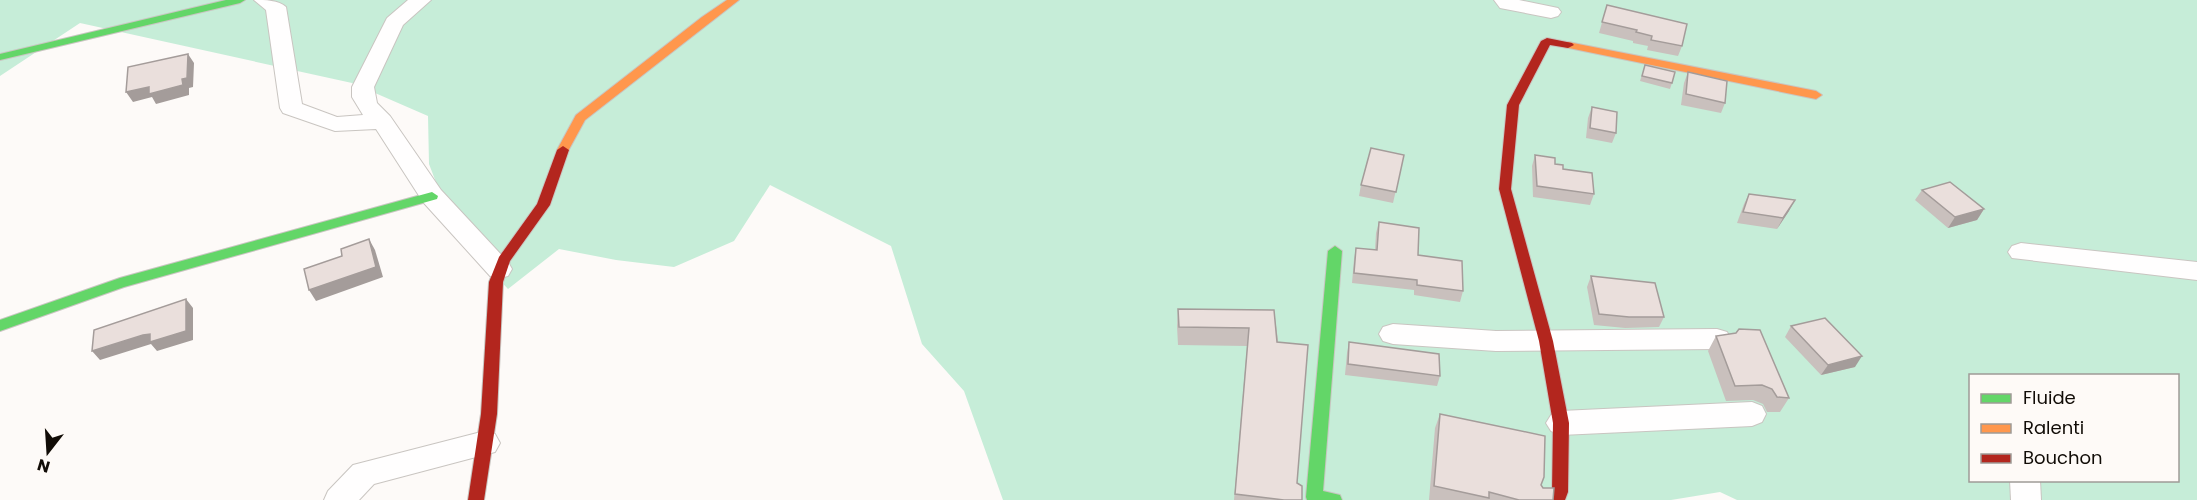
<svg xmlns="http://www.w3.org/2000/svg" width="2197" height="500" font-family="Poppins,sans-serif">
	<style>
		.green { fill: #c6edd8; fill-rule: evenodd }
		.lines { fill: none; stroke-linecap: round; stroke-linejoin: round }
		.street-casing { stroke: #c9c5c1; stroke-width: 2 }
		.fast-casing { stroke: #c9c5c1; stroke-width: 2 }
		.slow-casing { stroke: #c9c5c1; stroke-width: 2 }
		.jam-casing { stroke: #c9c5c1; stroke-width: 2 }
		.street { fill: #fffefe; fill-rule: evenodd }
		.fast { fill: #63d668; fill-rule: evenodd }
		.slow { fill: #ff974d; fill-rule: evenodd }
		.jam { fill: #b3261e; fill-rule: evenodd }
		.wall { fill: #c9c0bd }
		.shaded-wall { fill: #a49c9a }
		.building { fill: #eadfdc; stroke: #a49c9a; stroke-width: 1.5 }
	</style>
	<rect width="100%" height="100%" fill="#fdfaf8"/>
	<!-- green -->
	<path class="green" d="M0,0h2197v500h-460l-17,-8 -49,8h-668l-39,-109 -42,-47 -31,-98 -121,-61 -36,56 -60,26 -58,-7 -57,-11 -51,40 -53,-57 -26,-68 -1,-48 -76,-33 -272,-60 -80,53zM1970,376h208v104h-208z"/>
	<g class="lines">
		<defs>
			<g id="street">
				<path d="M254,0c11,0 25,0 32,7l16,97 35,13 26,-2 -11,-18v-10l35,-69 21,-18h23l-28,25 -29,62 3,16 13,13 51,74 67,72 4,7 -4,7 -9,2 -9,-2 -67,-74 -47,-73 -41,2 -52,-18 -3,-5 -14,-98z"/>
				<polygon points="1494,0 1519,0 1558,8 1561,12 1558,16 1551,18 1500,8"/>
				<polygon points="2021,243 2197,262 2197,280 2012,258 2008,252 2012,246"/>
				<polygon points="1393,324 1496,331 1717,329 1727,332 1731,339 1727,346 1717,349 1496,351 1393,344 1383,341 1379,334 1383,327"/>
				<polygon points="1752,402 1762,406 1766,414 1762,422 1752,426 1561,435 1551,431 1546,423 1551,415 1561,411"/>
				<polygon points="485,431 495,434 500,443 495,452 374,484 359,500 324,500 328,491 353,465"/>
				<polygon points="2010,480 2040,480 2041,500 2011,500"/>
			</g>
			<g id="fast">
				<polygon points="226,0 245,0 240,3 0,60 0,54"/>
				<polygon points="432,192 438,196 437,199 124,287 0,331 0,320 120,278"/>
				<polygon points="1335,246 1342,251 1323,491 1340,495 1342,500 1307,500 1306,497 1328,251"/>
			</g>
			<g id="slow">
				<polygon points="727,0 739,0 585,120 567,153 559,153 557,150 576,115 702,17"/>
				<polygon points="1568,42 1816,91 1822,95 1816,99 1564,47 1562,45"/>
			</g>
			<g id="jam">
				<polygon points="1547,38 1572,43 1574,45 1568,48 1550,45 1519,105 1511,189 1553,341 1569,423 1568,492 1565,500 1549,500 1552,492 1553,423 1539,341 1499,189 1507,105 1541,41"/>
				<polygon points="563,146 569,150 550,205 510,261 503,282 497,414 484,500 468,500 481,414 489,282 499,257 537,204 557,150"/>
			</g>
		</defs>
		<!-- street casing -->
		<use href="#street" class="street-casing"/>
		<!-- fast casing -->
		<use href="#fast" class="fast-casing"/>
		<!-- slow casing -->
		<use href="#slow" class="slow-casing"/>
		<!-- jam casing -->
		<use href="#jam" class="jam-casing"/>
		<!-- street -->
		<use href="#street" class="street"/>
		<!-- fast -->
		<use href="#fast" class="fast"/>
		<!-- slow -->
		<use href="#slow" class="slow"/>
		<!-- jam -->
		<use href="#jam" class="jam"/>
	</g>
	<!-- wall -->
	<g class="wall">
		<polygon points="1607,5 1682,46 1678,56 1647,50 1648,46 1633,43 1633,41 1599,33"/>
		<polygon points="1645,65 1672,83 1670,89 1640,81"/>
		<polygon points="1688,72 1725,103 1721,113 1681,105 1684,83"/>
		<polygon points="1592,107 1616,133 1612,143 1586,138 1588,118"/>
		<polygon points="1404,155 1393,203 1359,196 1361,185"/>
		<polygon points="1535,155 1555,164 1563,169 1594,194 1590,205 1533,197 1532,166"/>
		<polygon points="1922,190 1984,209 1977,220 1948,228 1915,200"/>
		<polygon points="1749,194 1789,211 1777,229 1737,223 1744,204"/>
		<polygon points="1379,222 1463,291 1460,302 1414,295 1414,290 1352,283 1354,259 1356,248 1375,250 1376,233"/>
		<polygon points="1591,276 1664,317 1659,327 1625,328 1594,325 1587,287"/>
		<polygon points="1178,309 1274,310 1297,483 1302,500 1234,500 1247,346 1178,345 1177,326"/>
		<polygon points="1791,326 1855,367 1821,375 1785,337"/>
		<polygon points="1716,336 1789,398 1780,412 1767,412 1763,404 1753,400 1726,401 1708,351"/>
		<polygon points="1349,342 1440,376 1437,386 1345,375 1347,353"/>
		<polygon points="1440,414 1541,485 1553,500 1429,500 1435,428"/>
	</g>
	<!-- shaded-wall -->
	<g class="shaded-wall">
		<polygon points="188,54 194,63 193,87 189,88 189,95 156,104 152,97 133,102 126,92 182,79"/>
		<polygon points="1795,200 1789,211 1777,229 1783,218"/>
		<polygon points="1984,209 1977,220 1948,228 1955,217"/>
		<polygon points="369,239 375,250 383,277 316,301 309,290"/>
		<polygon points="186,299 193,308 193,340 157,351 151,344 100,360 92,351 143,335"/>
		<polygon points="1862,356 1855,367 1821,375 1828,365"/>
	</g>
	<!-- building -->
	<g class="building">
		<polygon points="1607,5 1687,24 1682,46 1651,40 1652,36 1636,32 1637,30 1602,22"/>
		<polygon points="188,54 187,78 182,79 183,85 149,94 149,87 126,92 128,67"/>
		<polygon points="1645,65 1675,72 1672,83 1642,76"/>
		<polygon points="1688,72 1727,81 1725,103 1686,94"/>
		<polygon points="1592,107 1617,112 1616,133 1590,128"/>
		<polygon points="1371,148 1404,155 1396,192 1361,185"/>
		<polygon points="1535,155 1555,158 1555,164 1563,165 1563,169 1592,173 1594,194 1537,186"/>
		<polygon points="1950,182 1984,209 1955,217 1922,190"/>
		<polygon points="1749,194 1795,200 1783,218 1743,212"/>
		<polygon points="1379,222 1419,228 1418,255 1462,261 1463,291 1417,285 1417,280 1354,273 1356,248 1377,250"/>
		<polygon points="369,239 376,267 309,290 304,269 342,256 341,249"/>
		<polygon points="1591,276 1655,283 1664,317 1629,317 1599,314"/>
		<polygon points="186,299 186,331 150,342 150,334 143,335 92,351 94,330"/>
		<polygon points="1178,309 1274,310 1277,342 1308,345 1297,483 1302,486 1302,500 1284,500 1235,494 1249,328 1179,327"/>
		<polygon points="1825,318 1862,356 1828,365 1791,326"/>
		<polygon points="1739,329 1760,330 1789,398 1777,397 1772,389 1762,385 1735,386 1716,336 1736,333"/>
		<polygon points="1349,342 1439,354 1440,376 1348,364"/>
		<polygon points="1440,414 1545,436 1544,477 1541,485 1543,488 1554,488 1553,500 1519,500 1489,492 1489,498 1434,486"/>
	</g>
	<!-- legend -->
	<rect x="1969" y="374" width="210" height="108" fill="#fefaf7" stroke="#9f9b97" stroke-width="1.5"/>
	<rect x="1981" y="394" width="30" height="9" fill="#63d668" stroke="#9f9b97" stroke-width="1.5"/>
	<text x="2023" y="404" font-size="18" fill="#110c07">Fluide</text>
	<rect x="1981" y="424" width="30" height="9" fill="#ff974d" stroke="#9f9b97" stroke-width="1.5"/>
	<text x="2023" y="434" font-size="18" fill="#110c07">Ralenti</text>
	<rect x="1981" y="454" width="30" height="9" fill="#b3261e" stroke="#9f9b97" stroke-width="1.5"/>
	<text x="2023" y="464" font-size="18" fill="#110c07">Bouchon</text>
	<!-- north arrow -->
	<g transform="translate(48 452) rotate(197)" stroke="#fefaf7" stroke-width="4.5" paint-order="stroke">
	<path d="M0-4.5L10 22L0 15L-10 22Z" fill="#110c07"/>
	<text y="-9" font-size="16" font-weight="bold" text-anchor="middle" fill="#110c07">N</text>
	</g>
</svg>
